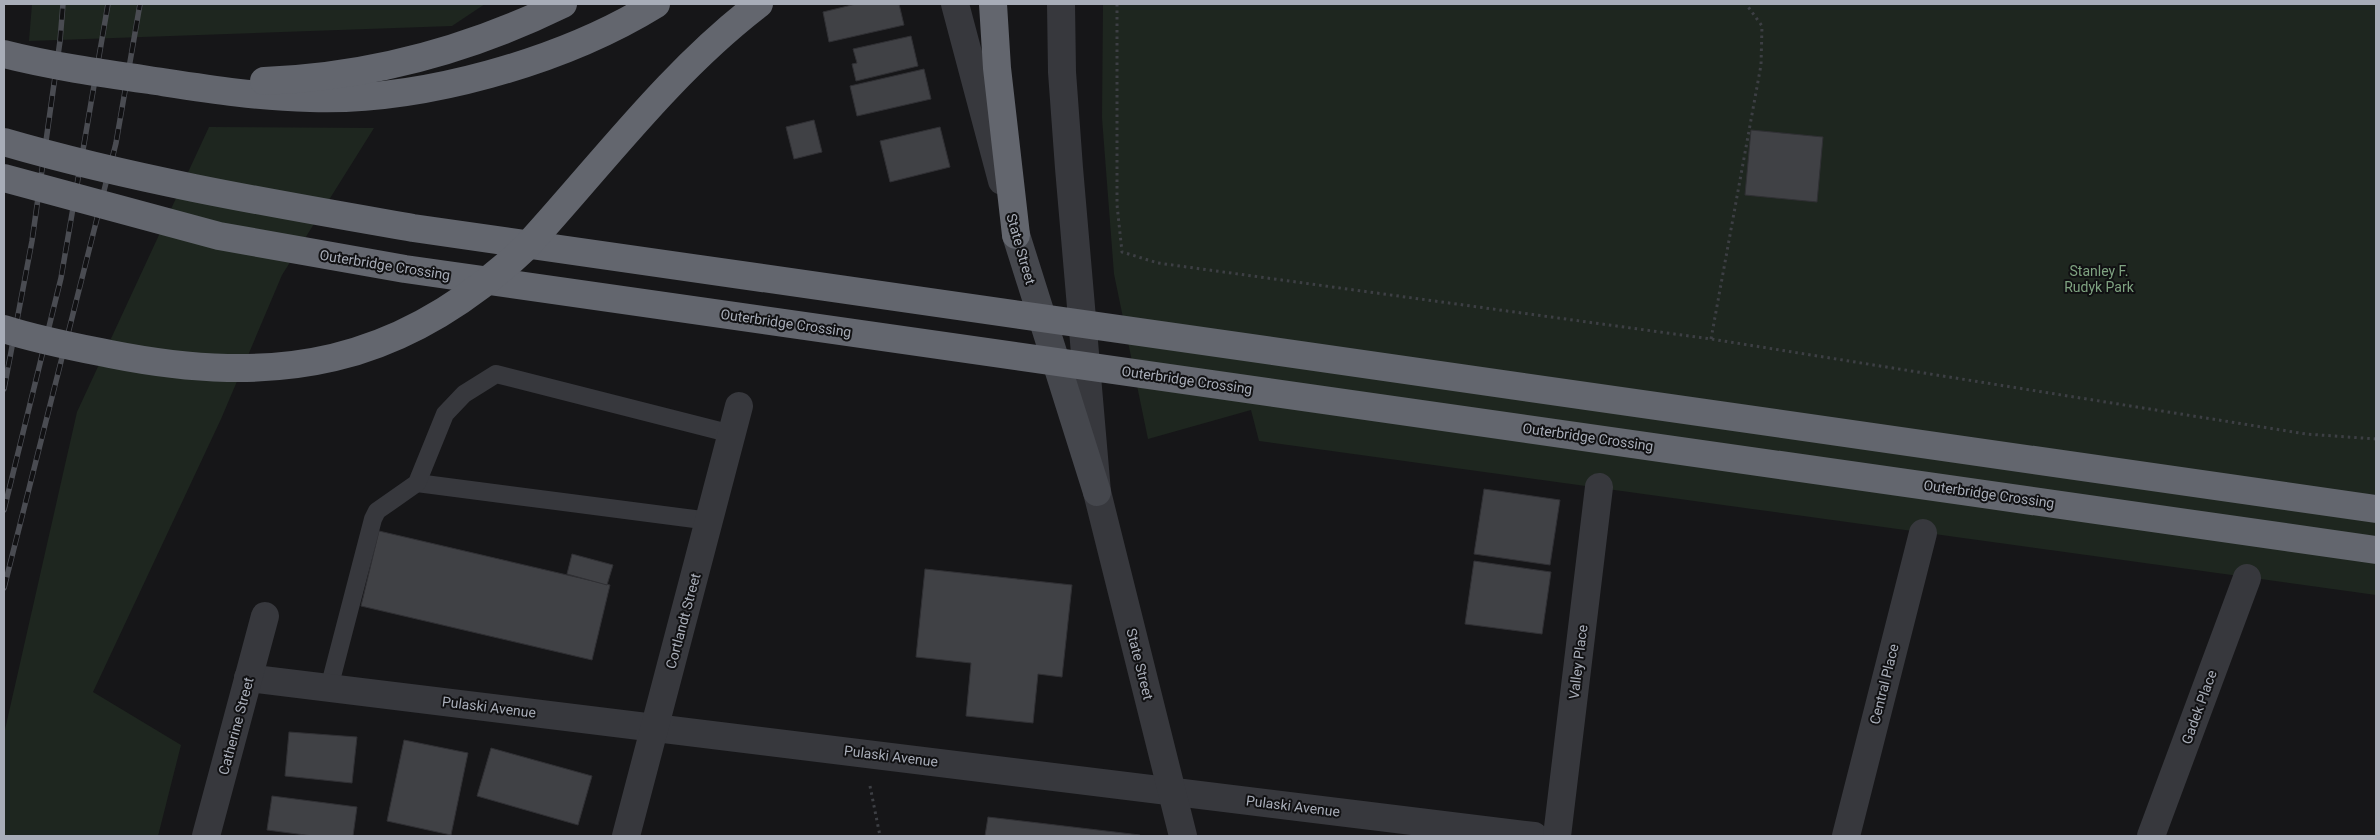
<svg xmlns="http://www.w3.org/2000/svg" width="2380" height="840" font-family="Roboto,sans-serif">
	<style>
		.green { fill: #1e261f }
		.building { fill: #404145; stroke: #303034 }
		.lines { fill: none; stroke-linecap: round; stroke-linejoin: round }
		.path { stroke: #3d3f44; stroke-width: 3; stroke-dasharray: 2.5 4; stroke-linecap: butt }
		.service { stroke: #37383d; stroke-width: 18 }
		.minor { stroke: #37383d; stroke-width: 28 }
		.tertiary { stroke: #37383d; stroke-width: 28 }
		.secondary { stroke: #45474d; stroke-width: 28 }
		.motorway { stroke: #63666e; stroke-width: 28 }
		.rail-casing { stroke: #4a4c52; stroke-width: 5.5 }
		.rail { stroke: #111113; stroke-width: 4; stroke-dasharray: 11; stroke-linecap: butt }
		.motorway-bridge { stroke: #63666e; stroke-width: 28 }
		.labels { text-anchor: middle; stroke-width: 4; stroke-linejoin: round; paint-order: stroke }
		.street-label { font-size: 14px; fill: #a8adb8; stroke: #111113 }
		.park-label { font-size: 14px; fill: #7fa381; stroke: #111113 }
	</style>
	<rect width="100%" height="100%" fill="#161618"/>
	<!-- green -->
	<g class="green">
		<polygon points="32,4 485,4 452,26 29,41"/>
		<polygon points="1103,4 2376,4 2376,595 1259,441 1251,410 1148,439 1114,274 1102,118"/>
		<polygon points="209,127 374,128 282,275 221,419 93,692 181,745 158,836 4,836 4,734 77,412"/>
	</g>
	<!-- building -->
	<g class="building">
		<polygon points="856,4 899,4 904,25 829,42 823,12"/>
		<polygon points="911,36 918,66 856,81 852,64 857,63 853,49"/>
		<polygon points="924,69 931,99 857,116 850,86"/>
		<polygon points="814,120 822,152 794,159 786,127"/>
		<polygon points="940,127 950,167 890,182 880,141"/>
		<polygon points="1751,130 1823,137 1817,202 1745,195"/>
		<polygon points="1484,489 1560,500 1550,565 1474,554"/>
		<polygon points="379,531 610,585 592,660 361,606"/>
		<polygon points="572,554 613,565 607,585 567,574"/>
		<polygon points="1474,561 1551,572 1542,634 1465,624"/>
		<polygon points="925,569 1072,585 1062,677 1038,674 1033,723 966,716 971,663 916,657"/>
		<polygon points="289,732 357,737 352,783 285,776"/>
		<polygon points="404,740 468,753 451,835 387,821"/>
		<polygon points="491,748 592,776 578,825 477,796"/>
		<polygon points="272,796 357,807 353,836 313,836 267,830"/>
		<polygon points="988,817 1140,835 1140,836 985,836"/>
	</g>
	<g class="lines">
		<!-- path -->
		<g class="path">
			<polyline points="1117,4 1117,205 1122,252 1158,263 1711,339 2306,434 2376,439"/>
			<polyline points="1711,339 1761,65 1762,26 1746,4"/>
			<polyline points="870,786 880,836"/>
		</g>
		<!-- service -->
		<g class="service">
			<polyline points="417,483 710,521"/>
			<polyline points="329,688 373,519 377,511 417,483 445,414 464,394 496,374 732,434"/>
		</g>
		<!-- minor -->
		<g class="minor">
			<polyline points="248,678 1534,836"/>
			<polyline points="206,836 265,616"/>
			<polyline points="626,836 739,406"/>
			<polyline points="1557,836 1599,487"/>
			<polyline points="1846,836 1923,533"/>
			<polyline points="2151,836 2247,578"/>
		</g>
		<!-- tertiary -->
		<g class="tertiary">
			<polyline points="955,4 1002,181"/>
			<polyline points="1061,4 1062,72 1069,168 1097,492 1183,836"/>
		</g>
		<!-- secondary -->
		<polyline class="secondary" points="1016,235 1097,492"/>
		<!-- motorway -->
		<polyline class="motorway" points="993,4 997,68 1016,235"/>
		<defs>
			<g id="rail">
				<polyline points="4,389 32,241 60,41 63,4"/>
				<polyline points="4,510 61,278 108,4"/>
				<polyline points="4,588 116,143 140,4"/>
			</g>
		</defs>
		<!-- rail casing -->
		<use href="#rail" class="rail-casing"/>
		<!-- rail -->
		<use href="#rail" class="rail"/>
		<!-- motorway-bridge -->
		<g class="motorway-bridge">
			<path d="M4,54c47,12 96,19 145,26 53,8 107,17 161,18 110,4 252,-36 346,-94"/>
			<path d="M264,81c104,-4 205,-31 299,-77"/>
			<path d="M4,142c134,39 272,62 409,86l1963,281"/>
			<polyline points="4,178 219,236 405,269 2376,550"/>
			<path d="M4,329c34,11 71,18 106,25 166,33 291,12 416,-107 76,-83 143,-174 233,-243"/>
		</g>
	</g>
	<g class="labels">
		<!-- street labels -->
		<g class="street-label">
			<text transform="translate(1021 249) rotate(74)" y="5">State Street</text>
			<text transform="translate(385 265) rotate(9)" y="5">Outerbridge Crossing</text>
			<text transform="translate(786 323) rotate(8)" y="5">Outerbridge Crossing</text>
			<text transform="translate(1187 380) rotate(8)" y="5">Outerbridge Crossing</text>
			<text transform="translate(1588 437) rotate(8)" y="5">Outerbridge Crossing</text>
			<text transform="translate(1989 494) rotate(8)" y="5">Outerbridge Crossing</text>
			<text transform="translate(683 621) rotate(-75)" y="5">Cortlandt Street</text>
			<text transform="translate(1578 662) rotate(-83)" y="5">Valley Place</text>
			<text transform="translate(1140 664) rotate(76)" y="5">State Street</text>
			<text transform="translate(1884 684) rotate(-76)" y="5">Central Place</text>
			<text transform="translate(489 707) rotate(7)" y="5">Pulaski Avenue</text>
			<text transform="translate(2199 707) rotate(-70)" y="5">Gadek Place</text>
			<text transform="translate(236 726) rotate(-75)" y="5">Catherine Street</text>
			<text transform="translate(891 756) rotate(7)" y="5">Pulaski Avenue</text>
			<text transform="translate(1293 806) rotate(7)" y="5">Pulaski Avenue</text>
		</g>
		<!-- park labels -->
		<g class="park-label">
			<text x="2099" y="276">Stanley F.<tspan x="2099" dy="16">Rudyk Park</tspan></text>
		</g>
	</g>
	<!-- border -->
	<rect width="2380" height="840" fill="none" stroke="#a8adb8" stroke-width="10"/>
</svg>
